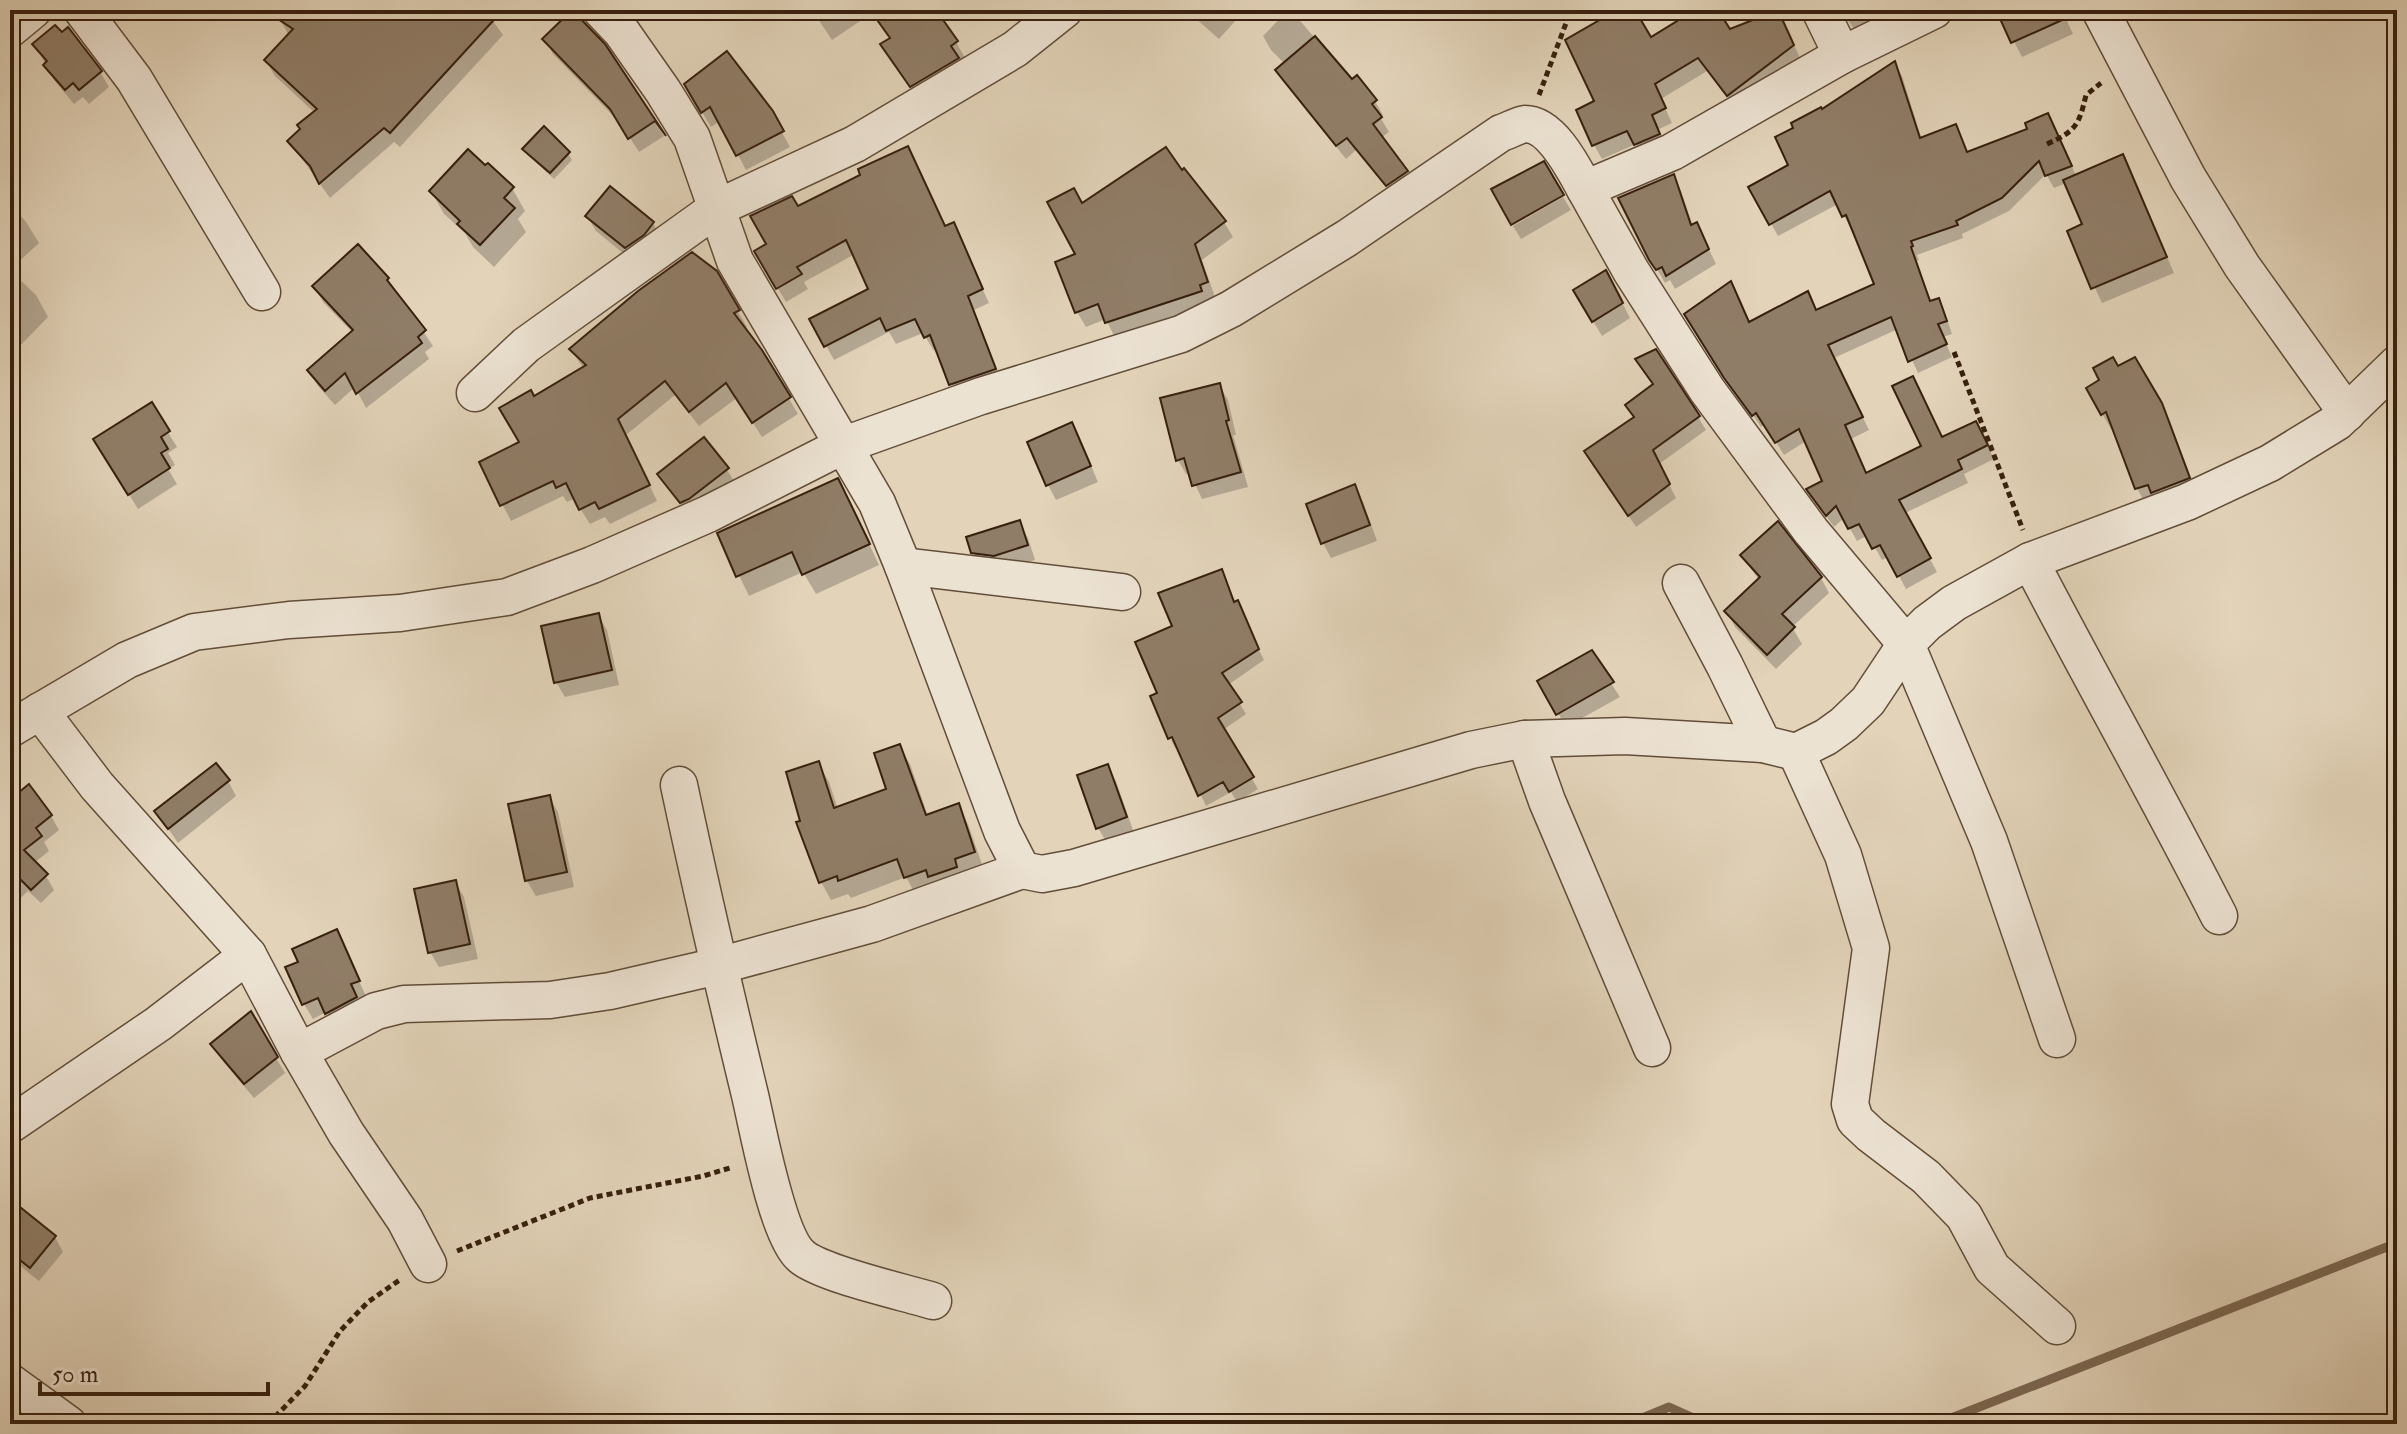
<svg xmlns="http://www.w3.org/2000/svg" width="2407" height="1434" font-family="'IM FELL Double Pica',serif">
	<style>
		.shadow { fill: #0003 }
		.lines { fill: none; stroke-linecap: round; stroke-linejoin: round }
		.stream { stroke: #7b6752; stroke-width: 9 }
		.building { fill: #907d67; stroke: #37200e; stroke-width: 2 }
		.minor-casing { stroke: #624d39; stroke-width: 39 }
		.path { stroke: #37200e; stroke-width: 5; stroke-dasharray: 6 4; stroke-linecap: butt }
		.minor { stroke: #ece2d2; stroke-width: 36 }
	</style>
	<rect width="100%" height="100%" fill="#e2d3b9"/>
	<filter id="stains"><feTurbulence type="fractalNoise" baseFrequency=".0025" numOctaves="4"/><feColorMatrix values="0 0 0 0 .2 0 0 0 0 .09 0 0 0 0 .02 0 0 0 .5 -.17"/></filter>
	<radialGradient id="worn" r=".72"><stop offset=".6" stop-color="#630" stop-opacity="0"/><stop offset="1" stop-color="#630" stop-opacity=".3"/></radialGradient>
	<!-- shadow -->
	<g class="shadow">
		<polygon points="286,10 485,10 503,35 400,147 394,142 330,198 289,141 315,113 275,76 266,61 289,36 280,19"/>
		<polygon points="812,10 870,10 872,13 832,40"/>
		<polygon points="906,10 925,10 956,42 969,65 924,109 882,45 891,39"/>
		<polygon points="1186,10 1245,10 1219,39"/>
		<polygon points="1288,10 1291,10 1352,82 1375,101 1383,115 1380,117 1389,132 1381,138 1414,186 1396,199 1356,150 1346,159 1286,84 1278,70 1285,64 1271,50 1263,36"/>
		<polygon points="1529,10 1542,10 1532,16"/>
		<polygon points="1621,10 1633,10 1661,59 1785,26 1801,60 1737,109 1707,71 1661,99 1672,123 1659,129 1666,149 1644,158 1636,144 1602,159 1594,145 1597,102"/>
		<polygon points="1842,10 1917,10 1864,45"/>
		<polygon points="1998,10 2062,10 2073,34 2022,57"/>
		<polygon points="545,39 603,46 664,136 639,152 621,124 553,54"/>
		<polygon points="35,45 100,72 109,87 89,104 83,97 74,104 54,80"/>
		<polygon points="1895,64 1902,76 1922,140 1955,127 1968,154 2055,128 2076,176 2130,172 2174,273 2102,303 2069,232 2085,225 2066,183 2054,188 2046,174 2009,211 1962,234 1963,238 1917,255 1919,260 1916,261 1932,303 1938,300 1945,313 1952,334 1943,337 1952,357 1918,373 1898,329 1834,358 1869,430 1851,439 1867,475 1943,440 1983,436 1994,459 1964,474 1968,483 1905,513 1937,572 1906,589 1889,557 1882,560 1868,535 1857,541 1844,518 1834,527 1816,502 1824,482 1806,441 1784,455 1765,424 1761,427 1694,328 1750,324 1808,293 1817,311 1877,285 1853,228 1851,229 1838,204 1778,236 1751,188 1791,166 1821,111"/>
		<polygon points="686,85 771,112 790,147 746,170 720,121 711,127"/>
		<polygon points="525,149 568,153 572,160 554,179 529,156"/>
		<polygon points="1182,172 1224,222 1233,237 1202,260 1215,297 1207,300 1209,306 1115,338 1106,319 1086,327 1077,312 1078,255 1082,206"/>
		<polygon points="1673,177 1681,191 1693,226 1704,239 1716,264 1675,289 1670,280 1665,283 1631,224"/>
		<polygon points="512,188 525,211 518,219 526,232 494,267 473,247 465,233 444,214 431,191"/>
		<polygon points="1563,197 1571,210 1521,239 1513,226"/>
		<polygon points="10,204 26,222 39,243 14,266 19,275 17,277 36,295 48,317 14,352 10,348"/>
		<polygon points="797,209 945,228 953,225 989,303 974,310 1002,384 959,398 937,349 934,351 923,333 896,344 889,332 834,360 812,320 870,290 855,254 804,282 808,289 786,302 757,253 769,244"/>
		<polygon points="587,216 653,223 661,238 634,262 596,231"/>
		<polygon points="715,272 747,327 744,329 761,351 798,414 762,437 737,398 699,426 675,395 626,435 657,501 610,524 605,517 590,524 574,499 567,502 563,496 511,521 481,463 522,443 534,399 584,369 571,350"/>
		<polygon points="388,279 433,346 425,352 429,359 366,408 355,387 335,405 318,386 309,371 353,333 323,302 315,287"/>
		<polygon points="1614,287 1630,318 1602,336 1575,291"/>
		<polygon points="2134,360 2170,421 2196,493 2145,503 2137,488 2114,427 2111,429 2088,389"/>
		<polygon points="1219,385 1228,400 1236,435 1233,435 1248,487 1202,499 1190,473 1186,474 1178,460"/>
		<polygon points="151,405 177,447 168,453 175,465 168,469 177,484 138,509 104,454"/>
		<polygon points="1698,417 1706,430 1659,464 1676,498 1636,527 1594,464"/>
		<polygon points="1080,440 1098,482 1056,500 1048,485"/>
		<polygon points="727,470 736,484 690,518 660,475"/>
		<polygon points="1354,487 1363,502 1377,541 1331,558 1323,543"/>
		<polygon points="849,501 879,565 816,594 803,572 749,596 719,534"/>
		<polygon points="1019,523 1028,538 1035,560 1003,570 982,568 973,552"/>
		<polygon points="1778,524 1821,578 1829,593 1792,627 1802,644 1776,669 1735,627 1727,612 1759,580 1742,556"/>
		<polygon points="1221,572 1264,660 1228,685 1246,714 1223,730 1258,789 1237,802 1231,792 1206,806 1179,748 1176,749 1171,740 1182,735 1160,694 1175,627"/>
		<polygon points="598,615 607,630 619,685 565,697 556,682"/>
		<polygon points="1591,653 1620,697 1566,727 1540,682"/>
		<polygon points="899,746 910,764 928,816 958,806 968,824 984,870 916,895 906,877 851,898 848,894 831,900 821,882 803,822 818,763 829,782 838,809 889,790"/>
		<polygon points="1107,766 1116,781 1134,833 1107,843 1098,828"/>
		<polygon points="228,781 236,796 178,843 157,812"/>
		<polygon points="10,791 15,798 51,816 59,830 44,842 49,851 34,863 46,876 54,890 41,903 28,891 10,908"/>
		<polygon points="549,797 558,812 574,887 536,896 527,881 510,805"/>
		<polygon points="455,882 464,897 478,959 439,967 430,952"/>
		<polygon points="336,932 366,996 358,999 364,1013 336,1028 326,1012 313,1019 304,1004 300,963"/>
		<polygon points="250,1014 285,1073 254,1098 221,1059 213,1044"/>
		<polygon points="10,1214 55,1237 63,1252 39,1281 10,1258"/>
	</g>
	<g class="lines">
		<!-- stream -->
		<g class="stream">
			<polyline points="1628,1424 1669,1407 1707,1424"/>
			<polyline points="1936,1424 2397,1243"/>
		</g>
	</g>
	<!-- building -->
	<g class="building">
		<polygon points="264,10 503,10 390,133 384,128 319,184 310,166 287,141 300,129 297,125 317,109 264,60 293,29"/>
		<polygon points="572,10 605,44 666,136 655,121 628,139 610,109 542,39"/>
		<polygon points="870,10 936,10 958,41 951,46 959,58 910,87 880,44 890,38"/>
		<polygon points="1617,10 1635,10 1651,37 1695,10 1718,10 1730,29 1778,10 1794,45 1727,96 1698,58 1655,84 1666,108 1652,115 1660,134 1634,145 1627,131 1592,146 1576,110 1594,101 1565,40"/>
		<polygon points="1996,10 2079,10 2080,12 2011,43"/>
		<polygon points="55,25 62,32 68,27 102,71 79,90 73,83 65,90 43,65 47,61 32,44"/>
		<polygon points="1315,36 1352,79 1357,75 1377,100 1372,104 1382,117 1373,124 1408,171 1386,186 1347,138 1336,146 1275,70"/>
		<polygon points="727,51 773,111 784,131 736,156 710,107 701,113 684,84"/>
		<polygon points="1895,61 1920,138 1956,124 1967,152 2027,129 2025,123 2048,113 2072,166 2045,176 2039,161 2002,198 1956,221 1958,225 1911,241 1913,246 1911,247 1930,301 1939,298 1947,321 1938,324 1947,344 1908,362 1891,317 1828,345 1863,417 1845,425 1866,473 1921,446 1892,386 1913,376 1942,437 1976,421 1988,445 1958,460 1962,469 1899,500 1931,558 1897,577 1880,545 1872,549 1859,524 1848,529 1836,506 1826,516 1806,489 1822,481 1799,429 1775,443 1756,413 1752,416 1724,378 1684,314 1731,281 1749,322 1808,291 1816,310 1874,284 1846,215 1842,217 1830,191 1769,225 1748,187 1788,165 1775,137 1793,128 1791,123 1821,107 1822,109"/>
		<polygon points="544,126 570,152 550,173 522,149"/>
		<polygon points="908,146 945,226 954,222 983,289 968,296 996,369 949,385 930,335 924,338 915,319 886,331 880,318 824,347 809,319 868,289 846,240 797,267 802,274 776,289 754,251 766,244 750,216 792,196 798,206 860,175 858,169"/>
		<polygon points="1166,147 1182,170 1184,168 1226,221 1195,244 1208,282 1200,285 1202,291 1105,323 1098,304 1075,313 1055,262 1075,254 1047,202 1074,188 1082,203"/>
		<polygon points="468,149 485,165 488,163 514,187 504,198 515,208 480,245 457,224 460,221 429,191"/>
		<polygon points="2123,154 2167,257 2091,289 2067,231 2082,224 2063,180"/>
		<polygon points="1544,161 1564,195 1511,225 1491,189"/>
		<polygon points="1674,174 1691,225 1697,222 1709,249 1666,276 1662,267 1656,270 1649,260 1618,198"/>
		<polygon points="610,186 654,222 644,235 625,248 585,216"/>
		<polygon points="358,244 389,278 387,280 426,330 418,337 422,343 356,394 345,373 325,391 307,370 353,330 312,286"/>
		<polygon points="692,252 717,271 740,310 734,313 762,350 791,397 752,423 726,383 689,412 665,381 618,419 650,485 599,509 595,502 579,510 566,483 556,488 553,481 500,506 479,462 519,442 499,408 531,390 534,396 586,365 569,349 638,291"/>
		<polygon points="1606,270 1623,303 1592,322 1573,290"/>
		<polygon points="1656,349 1700,416 1653,450 1670,484 1628,516 1584,451 1634,417 1625,405 1653,384 1635,359"/>
		<polygon points="2113,357 2118,366 2135,357 2162,403 2190,478 2151,493 2148,485 2135,489 2106,412 2101,415 2086,388 2099,380 2093,368"/>
		<polygon points="1220,383 1229,420 1226,421 1241,472 1192,486 1184,458 1176,461 1160,398"/>
		<polygon points="152,402 170,431 161,437 168,449 161,453 170,468 128,495 93,439"/>
		<polygon points="1072,422 1091,466 1046,486 1027,442"/>
		<polygon points="704,437 729,468 689,499 680,503 657,474"/>
		<polygon points="838,478 870,544 802,575 792,552 736,577 717,533"/>
		<polygon points="1355,484 1370,525 1321,544 1306,504"/>
		<polygon points="1020,520 1028,545 994,556 971,553 966,537"/>
		<polygon points="1778,521 1822,577 1782,614 1795,627 1767,655 1724,611 1760,577 1740,555"/>
		<polygon points="1222,569 1234,602 1238,600 1259,649 1222,673 1242,702 1218,718 1254,777 1229,792 1223,782 1198,796 1172,737 1168,739 1150,696 1157,693 1135,642 1172,626 1158,593"/>
		<polygon points="599,613 612,670 554,683 541,626"/>
		<polygon points="1592,650 1614,682 1556,715 1537,681"/>
		<polygon points="900,744 926,815 959,803 975,852 955,859 957,867 928,877 926,870 904,878 897,859 838,881 837,876 819,883 796,822 800,821 786,772 819,761 834,808 886,789 874,753"/>
		<polygon points="216,763 230,780 168,829 154,811"/>
		<polygon points="1108,764 1127,817 1096,829 1077,775"/>
		<polygon points="29,784 52,815 36,828 42,836 24,850 48,874 31,890 10,869 10,796 12,798"/>
		<polygon points="550,795 567,872 525,881 508,804"/>
		<polygon points="456,880 470,944 428,953 414,889"/>
		<polygon points="337,929 360,981 351,984 357,997 325,1014 318,998 302,1005 285,967 298,962 292,949"/>
		<polygon points="251,1011 278,1057 244,1084 210,1044"/>
		<polygon points="10,1199 56,1236 30,1268 10,1252"/>
	</g>
	<g class="lines">
		<defs>
			<g id="minor">
				<polyline points="82,10 134,79 262,292"/>
				<polyline points="601,10 621,31 663,91 692,138 735,261 877,503 903,566 1002,831 1022,870 1042,874 1074,868 1471,750 1525,739 1625,736 1763,744 1796,752 1826,737 1844,724 1868,701 1906,644 1927,623 1954,603 2030,561 2187,502 2270,463 2337,422 2397,364"/>
				<polyline points="1820,10 1842,55"/>
				<polyline points="2100,10 2188,178 2242,266 2347,413"/>
				<polyline points="10,29 33,10"/>
				<polyline points="1585,189 1631,271 1707,390 1811,531 1906,644 1989,841 2057,1039"/>
				<polyline points="475,393 526,345 717,208 855,144 1015,49 1064,10"/>
				<path d="M2030,561c62,119 128,235 189,355"/>
				<polyline points="903,566 1122,592"/>
				<polyline points="1681,583 1725,666 1763,744"/>
				<polyline points="40,711 97,786 248,955 299,1052 346,1133 405,1220 428,1264"/>
				<path d="M10,729l117,-69 67,-28 95,-12 111,-7 107,-16 85,-32 116,-51 136,-69 137,-49 200,-62 50,-25 116,-71 154,-105c7,-2 17,-8 24,-9 27,0 49,45 60,65l87,-37 170,-97 92,-45"/>
				<polyline points="1525,739 1547,801 1652,1048"/>
				<polyline points="1796,752 1843,855 1871,948 1850,1104 1855,1120 1871,1135 1926,1177 1964,1216 1992,1268 2057,1326"/>
				<path d="M679,785c22,104 46,207 71,310 8,34 27,140 51,161 20,18 103,36 132,45"/>
				<polyline points="299,1052 376,1011 404,1004 550,1000 610,991 718,966 872,924 1022,870"/>
				<polyline points="10,1125 158,1024 248,955"/>
				<polyline points="10,1382 68,1424"/>
			</g>
		</defs>
		<!-- minor casing -->
		<use href="#minor" class="minor-casing"/>
		<!-- path -->
		<g class="path">
			<polyline points="1539,95 1571,10"/>
			<path d="M2047,144c29,-13 32,-19 39,-49l15,-12"/>
			<polyline points="1954,352 2023,530"/>
			<polyline points="457,1251 590,1198 703,1176 733,1167"/>
			<polyline points="1104,1419 1111,1424"/>
			<polyline points="268,1424 305,1386 340,1331 368,1302 401,1279"/>
		</g>
		<!-- minor -->
		<use href="#minor" class="minor"/>
	</g>
	<!-- margin -->
	<rect width="2407" height="1434" fill="none" stroke="#e2d3b9" stroke-width="40"/>
	<rect x="12" y="12" width="2383" height="1410" fill="none" stroke="#37200e" stroke-width="4"/>
	<rect x="20" y="20" width="2367" height="1394" fill="none" stroke="#37200e" stroke-width="2"/>
	<!-- scale -->
	<path d="M40 1382v12h228v-12" fill="none" stroke="#37200e" stroke-width="4"/>
	<text x="52" y="1382" font-size="24" fill="#37200e" stroke="#ece2d2" stroke-width="6" paint-order="stroke">50 m</text>
	<rect width="100%" height="100%" filter="url(#stains)"/>
	<rect width="100%" height="100%" fill="url(#worn)"/>
</svg>
